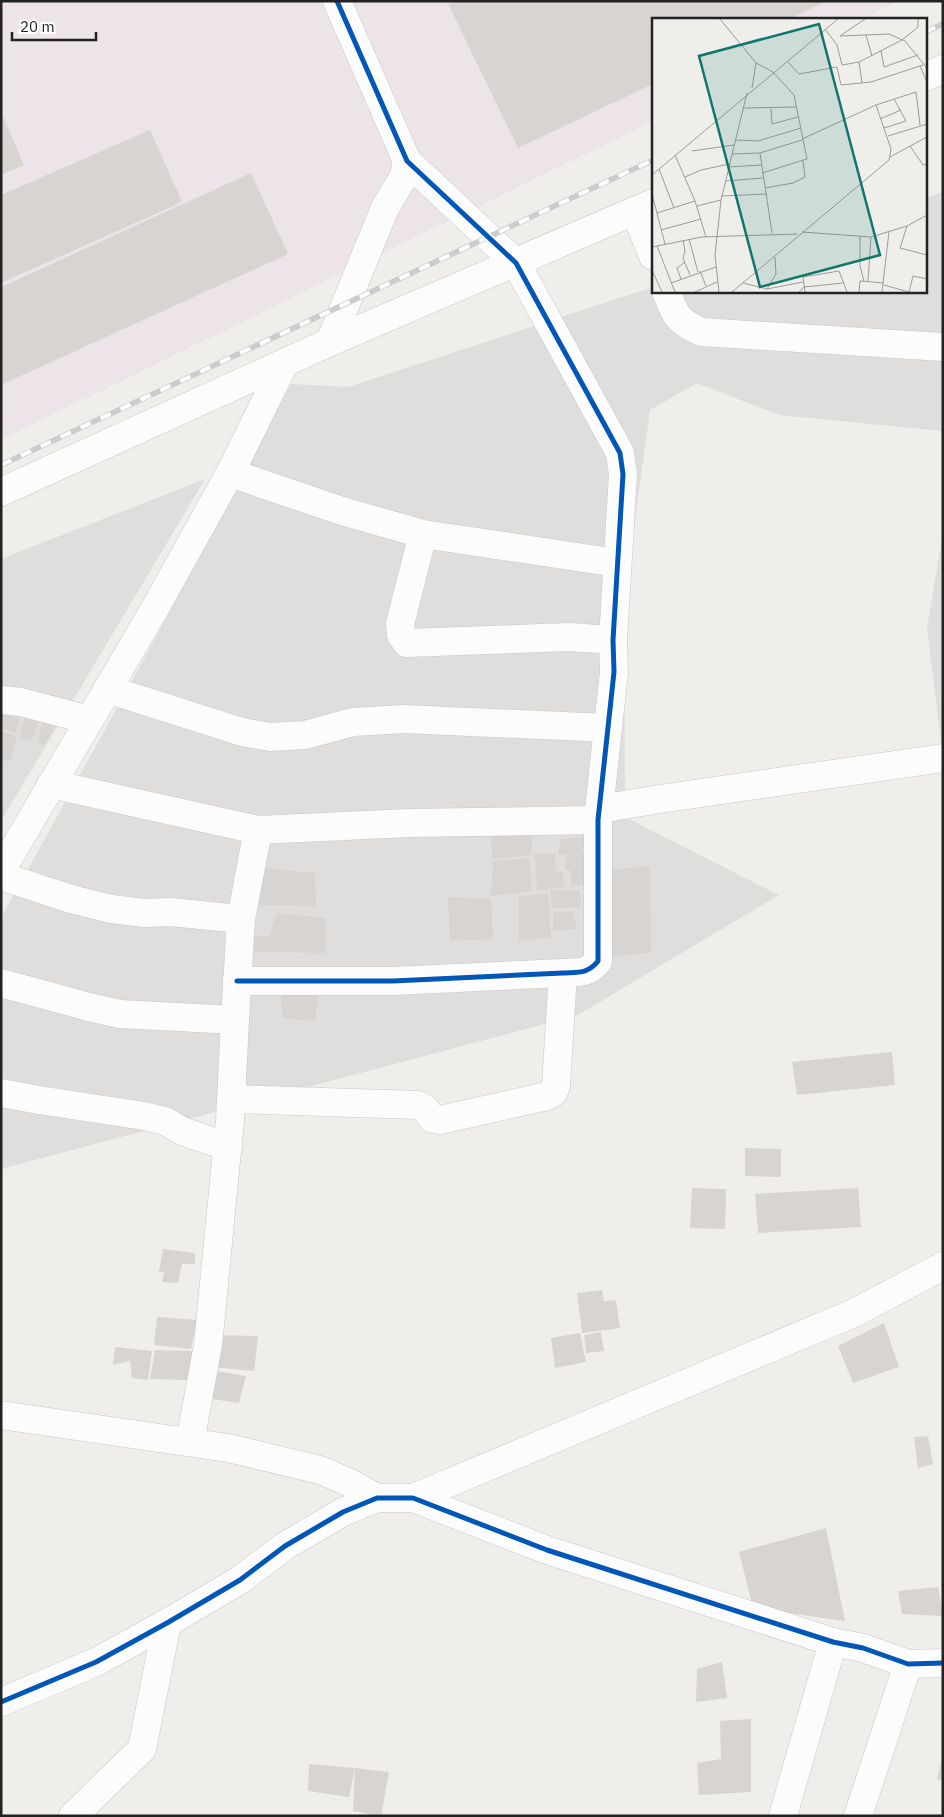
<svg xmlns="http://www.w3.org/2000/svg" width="944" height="1817" font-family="'IBM Plex Sans',sans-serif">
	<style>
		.residential { fill: #dfdedc }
		.industrial { fill: #ede4e9 }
		.building { fill: #d7d4d2 }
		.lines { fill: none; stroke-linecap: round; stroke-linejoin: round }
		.minor-casing { stroke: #c9c8c7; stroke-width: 29 }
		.minor { stroke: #fdfcfc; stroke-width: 28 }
		.rail-casing { stroke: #ccc; stroke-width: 5.5 }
		.rail { stroke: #fff; stroke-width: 4; stroke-dasharray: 11; stroke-linecap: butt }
		.cycleway-casing { stroke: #fff; stroke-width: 8 }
		.cycleway { stroke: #0057b8; stroke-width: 5 }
		.inset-road { fill: none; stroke: #9e9c9b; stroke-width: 1 }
		.view { fill: #0f766e; fill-opacity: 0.15; stroke: #0f766e; stroke-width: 2.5 }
		.inset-edge { fill: none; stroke: #222; stroke-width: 2.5 }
	</style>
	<rect width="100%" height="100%" fill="#f0eeeb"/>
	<!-- residential -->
	<g class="residential">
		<polygon points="943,192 943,431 779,415 697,383 650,410 624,601 625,817 779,895 578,1015 1,1169 1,918 154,641 291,384 348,387 653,287 653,291 925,291 925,198"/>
		<polygon points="205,479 1,821 1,559"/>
		<polygon points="943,534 943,758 927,628"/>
	</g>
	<!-- industrial -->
	<polygon class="industrial" points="1,1 899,1 863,19 653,19 653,121 1,440"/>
	<!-- building -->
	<g class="building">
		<polygon points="455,1 827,1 790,19 653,19 653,84 518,148 448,4"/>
		<polygon points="1,112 24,165 1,175"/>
		<polygon points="150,130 182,202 1,283 1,195"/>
		<polygon points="251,173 288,254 1,385 1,287"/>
		<polygon points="27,707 61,715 44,746 38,742 43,720 38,720 32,741 19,739"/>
		<polygon points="1,714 20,718 15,733 1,728"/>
		<polygon points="1,731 17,737 10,762 1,759"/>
		<polygon points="533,828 531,855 492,859 491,830"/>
		<polygon points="586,837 581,852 587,852 586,886 571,885 571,871 565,869 566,854 558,855 561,839"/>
		<polygon points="535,854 555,854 556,871 563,872 564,887 537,890"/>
		<polygon points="529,858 532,891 491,896 493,861"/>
		<polygon points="650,866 651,953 609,956 609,870"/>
		<polygon points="260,868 315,873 316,906 255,905"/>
		<polygon points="551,890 580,890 581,907 552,908"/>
		<polygon points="548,893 551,937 519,941 519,897"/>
		<polygon points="448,897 491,899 493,939 450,941"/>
		<polygon points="573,911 577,929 553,931 553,913"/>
		<polygon points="277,913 326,918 325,953 243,951 247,936 269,937"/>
		<polygon points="281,985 319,986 315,1021 282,1018"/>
		<polygon points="892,1052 895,1085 797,1095 792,1062"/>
		<polygon points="745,1148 781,1149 781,1177 745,1176"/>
		<polygon points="692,1188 726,1189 725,1229 690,1228"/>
		<polygon points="858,1188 861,1227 758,1233 755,1194"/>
		<polygon points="163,1249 195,1253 195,1264 182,1264 178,1283 162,1282 164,1272 159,1272"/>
		<polygon points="602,1290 604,1301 616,1300 620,1328 582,1333 577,1293"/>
		<polygon points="157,1317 197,1320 191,1349 154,1345"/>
		<polygon points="884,1323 899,1367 853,1383 838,1346"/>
		<polygon points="601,1332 604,1351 586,1353 584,1335"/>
		<polygon points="580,1333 586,1362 555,1368 551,1338"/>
		<polygon points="215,1335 258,1336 254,1371 212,1367"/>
		<polygon points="115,1347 152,1351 148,1380 132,1378 130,1361 113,1365"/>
		<polygon points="155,1350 193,1351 187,1380 150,1379"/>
		<polygon points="209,1370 246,1376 239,1403 206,1398"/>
		<polygon points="928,1436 933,1464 918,1468 914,1437"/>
		<polygon points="826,1528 845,1621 753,1608 739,1552"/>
		<polygon points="938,1587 943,1616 902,1614 898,1591"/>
		<polygon points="722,1662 727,1698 696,1702 697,1669"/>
		<polygon points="751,1719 751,1792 699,1795 697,1763 721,1759 720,1721"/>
		<polygon points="942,1758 943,1758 943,1781 937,1779"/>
		<polygon points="309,1764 355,1768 349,1797 308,1791"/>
		<polygon points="355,1768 389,1772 381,1816 353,1811"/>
	</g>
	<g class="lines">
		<defs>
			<g id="minor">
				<polyline points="925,77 943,69"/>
				<polyline points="635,211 653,256"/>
				<path d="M666,291c10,25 10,29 35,41l242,15"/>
				<polyline points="330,342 385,208 404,176 407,161"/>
				<polyline points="230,473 342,511 423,534 617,563"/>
				<polyline points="1,492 330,342 653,203"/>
				<polyline points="423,534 400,624 401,635 407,643 569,637 613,640"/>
				<polyline points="107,689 242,732 270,737 305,735 353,722 404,719 608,728"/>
				<polyline points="1,700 21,702 89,720"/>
				<polyline points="51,784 258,830 409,823 598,820"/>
				<polyline points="600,809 660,799 943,758"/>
				<polyline points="1,871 154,610 230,473 284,364"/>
				<polyline points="1,876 71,899 111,909 145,913 170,912 241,919"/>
				<path d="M237,981h156l170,-8c15,-1 25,1 35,-12v-141l16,-148 -1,-32 10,-166 -3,-21 -104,-190 -109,-102 -70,-160"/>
				<polyline points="1,983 89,1007 120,1014 235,1020"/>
				<polyline points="1,1093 39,1100 144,1116 165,1121 182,1131 228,1147"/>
				<polyline points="231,1099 418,1105 425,1109 433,1119 440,1120 547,1096 553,1093 556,1086 563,973"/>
				<polyline points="1,1415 228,1448 320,1470 348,1482 377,1498"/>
				<polyline points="190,1442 208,1345 230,1120 235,1020 241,919 258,830"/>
				<polyline points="413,1498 854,1313 943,1266"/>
				<polyline points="1,1702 96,1662 167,1623 240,1580 285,1546 343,1512 377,1498 413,1498 547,1550 833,1642 863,1648 908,1664 943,1663"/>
				<polyline points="73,1816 142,1749 167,1623"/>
				<polyline points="783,1816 833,1642"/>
				<polyline points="858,1816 908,1664"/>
			</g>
		</defs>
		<!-- minor casing -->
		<use href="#minor" class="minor-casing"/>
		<!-- minor -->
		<use href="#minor" class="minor"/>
		<defs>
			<g id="rail">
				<polyline points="925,32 943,24"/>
				<polyline points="1,465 653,160"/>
			</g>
		</defs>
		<!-- rail casing -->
		<use href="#rail" class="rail-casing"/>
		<!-- rail -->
		<use href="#rail" class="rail"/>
		<defs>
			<g id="cycleway">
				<path d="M237,981h156l170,-8c15,-1 25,1 35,-12v-141l16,-148 -1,-32 10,-166 -3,-21 -104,-190 -109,-102 -70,-160"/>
				<polyline points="1,1702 96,1662 167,1623 240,1580 285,1546 343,1512 377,1498 413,1498 547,1550 833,1642 863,1648 908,1664 943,1663"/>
			</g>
		</defs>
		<!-- cycleway casing -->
		<use href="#cycleway" class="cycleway-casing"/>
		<!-- cycleway -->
		<use href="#cycleway" class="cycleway"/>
	</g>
	<!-- overview -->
	<g transform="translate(652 18)">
		<rect width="275" height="275" fill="#f0eeeb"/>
		<path class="inset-road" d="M68,1l36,44 17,9 21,23 13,64 -45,14M173,11l12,16 5,20 17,-3 43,-22 16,-13v-8M214,17l6,21M188,18l49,-2 16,7 22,27M188,18l25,-17M229,33l3,16 34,-12M135,43l12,13 38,-7 4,18 30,-3 52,-17M207,44l3,21M268,48l7,16M100,70l4,-25M92,90l52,-1M119,91l1,15 26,-7M228,101l21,-9M232,110l22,-7 -12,-22M236,118l39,-12M150,121l74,-34 40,-13 4,33M84,122l22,1 43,-13M258,128l13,19 4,-1M40,133l42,-6M108,135l12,80M80,136l28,-1 42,-13M23,137l20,46 11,36M238,139l37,-20M76,149l33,-2M7,151l15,39M0,157l186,-156M33,159l16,-7 28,-6M73,163l38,-3M113,170l28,-5 12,-6 -2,-16M0,176l13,50M69,178l46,-2M45,188l24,-6M5,195l38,-12M255,208l-7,22 27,7M9,212l40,-11M150,214l69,5 36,-11 20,-11M208,218v30l4,15M37,221l9,33M31,222l2,11 -2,7 7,17M5,228l18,46M0,229l50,-10 95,-3M0,252l10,22M48,253l6,15M29,261l-4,-11 8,-6M216,263l3,-44M19,265l45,-16M91,265l24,6 36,-7M232,267l25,7 4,-16 14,3M115,271l9,-15 -1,-17M43,274l22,-10M67,274l-4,-37 6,-55 26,-107M80,274l157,-132 2,-11 -15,-44M147,274l5,-5 39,-4M153,274l-2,-15 36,-6 8,21M207,274l1,-11 24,2M230,274l7,-60"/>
		<path class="view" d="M167,6l61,231 -120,32 -61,-231z"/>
		<rect width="275" height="275" class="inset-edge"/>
	</g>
	<!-- border -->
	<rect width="944" height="1817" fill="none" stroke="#222222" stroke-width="5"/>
	<!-- scale -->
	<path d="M12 32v8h84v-8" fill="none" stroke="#222222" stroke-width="2.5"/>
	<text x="20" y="32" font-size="15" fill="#222222" stroke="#ffffff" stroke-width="4" paint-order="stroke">20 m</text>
</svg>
